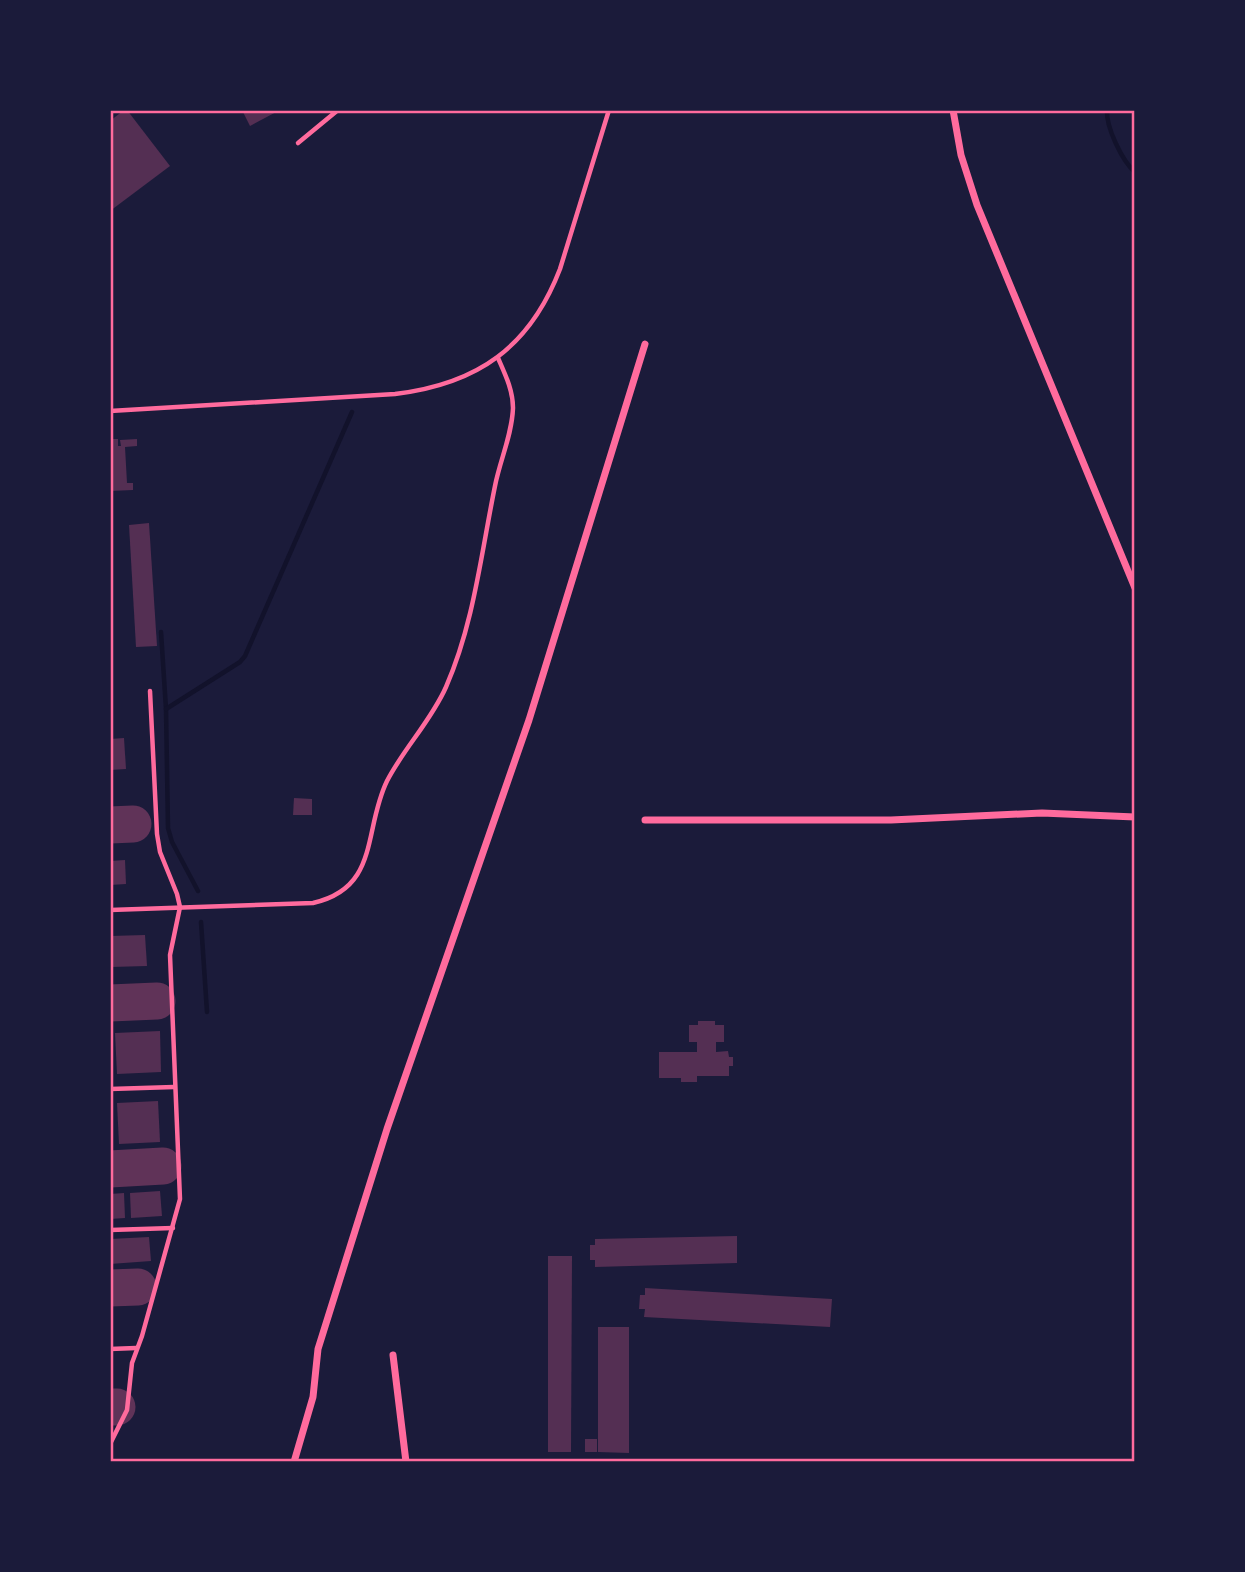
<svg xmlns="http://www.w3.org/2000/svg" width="1245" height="1572" font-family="Bitter,serif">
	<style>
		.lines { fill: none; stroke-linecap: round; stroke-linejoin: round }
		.stream { stroke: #12122b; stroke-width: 4.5 }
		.taxiway { stroke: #603358; stroke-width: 37 }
		.building { fill: #542f53 }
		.service { stroke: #ff6b9d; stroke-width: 4.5 }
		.minor { stroke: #ff6b9d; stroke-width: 7 }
		.neatline { fill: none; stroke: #ff6b9d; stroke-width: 2.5 }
	</style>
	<rect width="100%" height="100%" fill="#1b1b3a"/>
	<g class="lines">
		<!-- stream -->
		<g class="stream">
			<path d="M1107,110c-1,17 15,51 28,62"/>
			<polyline points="161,632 166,709 168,828 172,842 198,891"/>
			<polyline points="166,709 240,662 245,656 352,412"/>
			<polyline points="201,922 207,1012"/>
		</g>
		<!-- taxiway -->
		<g class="taxiway">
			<polyline points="110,825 133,824"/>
			<polyline points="110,1003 157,1001"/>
			<polyline points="110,1169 163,1166"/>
			<polyline points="110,1288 138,1287"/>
			<polyline points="110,1407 117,1407"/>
		</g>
	</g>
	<!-- building -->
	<g class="building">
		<polygon points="124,110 127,110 170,166 110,211 110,121"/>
		<polygon points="242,110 280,110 250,126"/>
		<polygon points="110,439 118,439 118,446 121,446 120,440 137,439 137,446 125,447 127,483 133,483 133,490 110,491"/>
		<polygon points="149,523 157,646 136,647 129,525"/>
		<polygon points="124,738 126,769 110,770 110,739"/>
		<polygon points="294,798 312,799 312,815 293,815"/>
		<polygon points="125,860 126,884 110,885 110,861"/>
		<polygon points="145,935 147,966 111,967 110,936"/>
		<polygon points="698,1021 715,1021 715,1025 724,1025 724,1042 716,1042 716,1052 728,1051 729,1057 733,1057 733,1066 729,1066 729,1076 697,1076 697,1082 681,1082 681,1078 659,1078 659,1052 697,1052 697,1042 689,1042 689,1025 698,1025"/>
		<polygon points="160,1031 161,1072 117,1074 115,1033"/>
		<polygon points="158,1101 160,1142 119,1144 117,1103"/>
		<polygon points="160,1191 162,1216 131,1218 130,1193"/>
		<polygon points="124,1193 125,1218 110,1219 110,1194"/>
		<polygon points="737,1236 737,1263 595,1267 595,1260 590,1260 590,1245 595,1245 595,1239"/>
		<polygon points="149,1237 151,1261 110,1264 110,1239"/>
		<polygon points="548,1256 572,1256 571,1452 548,1452"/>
		<polygon points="645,1288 832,1299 830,1327 644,1317 645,1309 639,1309 640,1295 645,1295"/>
		<polygon points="598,1327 629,1327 629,1453 598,1452"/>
		<rect x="585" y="1439" width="12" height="13"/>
	</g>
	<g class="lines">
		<!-- service -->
		<g class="service">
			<polyline points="298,143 338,110"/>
			<path d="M110,411l285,-17c83,-10 135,-47 165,-125l49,-159"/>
			<path d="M110,910l203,-7c67,-15 50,-73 74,-122 17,-33 44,-60 59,-94 28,-64 35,-133 49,-201 5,-26 17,-51 18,-78 0,-18 -8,-34 -15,-50"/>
			<polyline points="110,1089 174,1087"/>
			<polyline points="110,1230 173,1228"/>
			<polyline points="110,1349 136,1348"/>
			<polyline points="110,1444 127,1410 132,1363 142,1336 180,1199 170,955 180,907 177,894 160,852 157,834 150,691"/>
		</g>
		<!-- minor -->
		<g class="minor">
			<polyline points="953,110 961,155 977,205 1135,588"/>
			<polyline points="645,820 891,820 1042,813 1135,817"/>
			<polyline points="393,1355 406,1462"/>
			<polyline points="294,1462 313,1397 318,1349 387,1129 529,720 645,344"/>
		</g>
	</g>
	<!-- border -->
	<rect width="1245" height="1572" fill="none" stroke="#1b1b3a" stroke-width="224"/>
	<rect x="112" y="112" width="1021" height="1348" class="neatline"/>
</svg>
